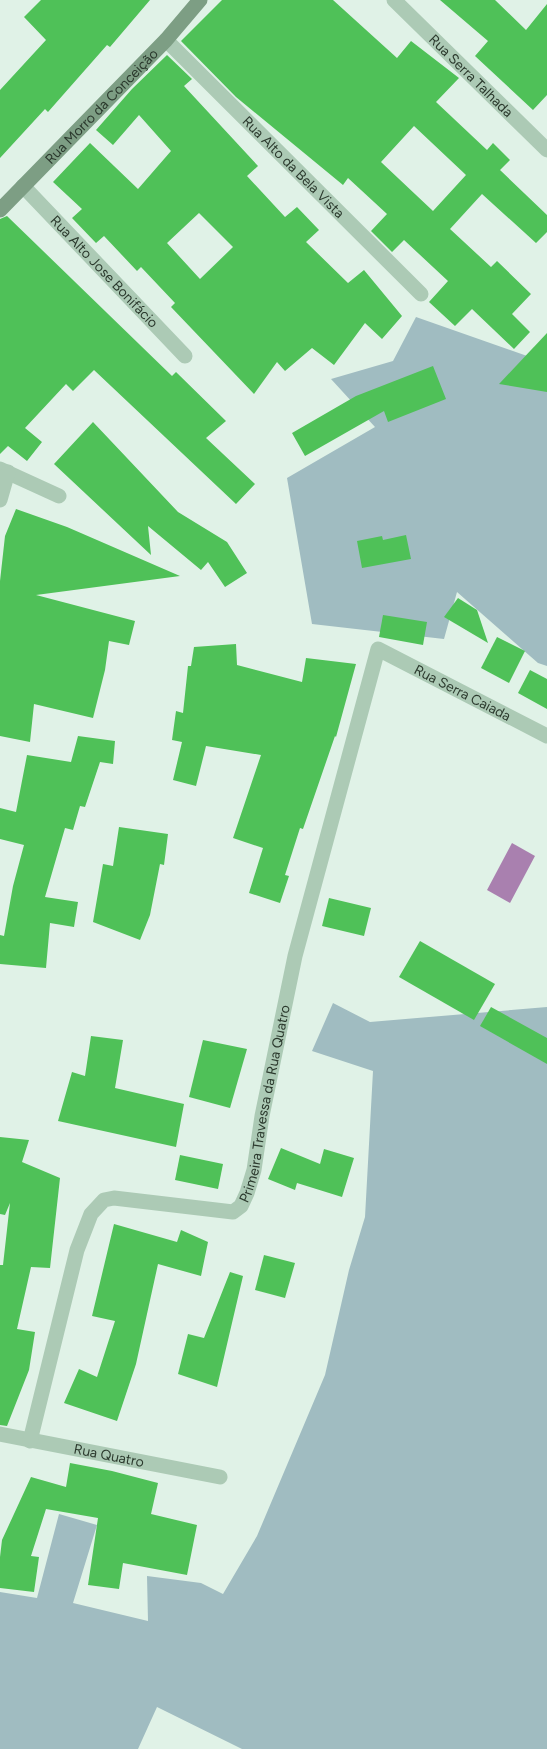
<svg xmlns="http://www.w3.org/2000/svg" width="547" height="1749" font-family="Figtree,sans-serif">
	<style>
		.green { fill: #a0bcc1 }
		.water { fill: #a980af }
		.building { fill: #4fc158; fill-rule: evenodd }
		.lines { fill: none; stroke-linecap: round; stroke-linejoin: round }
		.street { stroke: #accab5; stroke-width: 15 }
		.secondary { stroke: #7d9e84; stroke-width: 15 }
		.labels { text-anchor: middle; stroke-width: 4; stroke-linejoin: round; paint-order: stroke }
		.street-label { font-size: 14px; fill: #2b392d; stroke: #edfaf2 }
	</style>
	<rect width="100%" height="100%" fill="#e0f2e7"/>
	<!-- green -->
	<g class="green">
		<polygon points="416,317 547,363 547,666 538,663 457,592 444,639 312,624 287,478 375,427 331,379 393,361"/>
		<polygon points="333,1003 370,1022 547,1007 547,1749 242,1749 157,1707 138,1749 0,1749 0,1592 37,1598 59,1514 97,1525 73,1603 148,1621 147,1576 201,1583 223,1594 257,1536 325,1375 349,1270 365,1217 373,1071 312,1051"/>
	</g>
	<!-- water -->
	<polygon class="water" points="512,843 535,856 510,903 487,890"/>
	<!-- building -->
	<g class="building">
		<polygon points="41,0 150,0 110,47 107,45 48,112 45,109 0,158 0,90 46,40 24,17"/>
		<path d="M222,0h111l64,58 14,-17 48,37 -23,24 51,48 6,-7 17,17 -10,10 47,45v17l-11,11 -54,-49 -32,35 41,38 6,-6 34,33 -19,20 18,18 -16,17 -42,-40 -17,17 -26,-24 19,-21 -44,-41 -12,12 -21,-21 16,-17 -39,-36 -5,7 -107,-88 -55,-56zM414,126l52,49 -33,36 -52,-49z"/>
		<polygon points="440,0 495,0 526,30 547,4 547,95 533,110 475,56 488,41"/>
		<path d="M167,55l25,24 -8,7 74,80 -11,10 38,41 12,-10 22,23 -13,12 42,41 16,-13 38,46 -20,23 -17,-16 -31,42 -22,-17 -27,23 -8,-9 -23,32 -83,-87 4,-4 -34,-36 -4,4 -33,-35 -8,7 -24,-25 10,-9 -29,-27 37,-39 48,46 33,-38 -32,-36 -26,30 -17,-15 36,-41zM199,213l34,34 -33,32 -33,-36z"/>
		<polygon points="7,216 172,376 176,372 226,421 206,438 255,484 236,504 94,370 73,391 66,384 25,428 42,442 27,461 8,446 0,454 0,219"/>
		<polygon points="547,333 547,392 499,384"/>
		<polygon points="433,366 446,399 388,422 384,411 305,456 292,433 356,396"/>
		<polygon points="93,422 178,512 227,542 247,573 225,587 208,562 201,570 148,526 151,555 54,464"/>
		<polygon points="16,509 67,527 180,576 36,595 135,621 129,645 109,641 105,670 93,718 34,704 30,742 0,736 0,581 5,536"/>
		<polygon points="406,535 411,559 362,568 357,541 382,536 383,540"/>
		<polygon points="458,598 477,610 488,643 444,617"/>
		<polygon points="383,615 427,622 423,645 379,637"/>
		<polygon points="497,637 525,651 509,683 481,668"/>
		<polygon points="236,644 237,665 302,682 306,658 356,664 336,737 335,736 303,829 300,828 285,875 289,876 280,903 249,893 263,848 233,838 261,755 206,746 196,786 173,780 182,742 172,740 176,711 183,713 188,666 191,666 194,647"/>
		<polygon points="530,670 547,679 547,709 518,693"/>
		<polygon points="78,736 115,741 113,764 100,762 85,807 80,806 73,830 65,828 45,897 78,902 74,927 50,923 46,968 0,964 0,935 4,936 13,886 24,845 0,839 0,808 16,812 27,755 71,762"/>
		<polygon points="119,827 168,834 164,865 160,864 150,915 140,940 93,922 103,864 113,866"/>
		<polygon points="329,898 371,908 364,936 322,926"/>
		<polygon points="420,941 495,984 474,1020 399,977"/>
		<polygon points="491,1007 547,1038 547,1064 480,1026"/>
		<polygon points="91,1036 123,1040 115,1088 184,1104 176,1147 58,1121 72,1072 85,1076"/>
		<polygon points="203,1040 247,1049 230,1108 189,1097"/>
		<polygon points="0,1137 29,1140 22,1162 60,1178 50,1268 31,1267 17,1329 35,1332 29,1370 7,1426 0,1425 0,1265 3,1265 10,1203 5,1215 0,1214"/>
		<polygon points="281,1148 320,1164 324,1149 354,1158 342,1197 297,1183 295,1190 268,1179"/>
		<polygon points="180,1155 223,1164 218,1189 175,1180"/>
		<polygon points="114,1224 177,1242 181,1230 208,1242 201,1276 158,1264 136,1364 117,1421 64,1403 79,1369 97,1377 115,1321 92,1316"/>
		<polygon points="264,1255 295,1263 285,1298 255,1290"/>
		<polygon points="230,1272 243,1276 217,1387 178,1374 188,1334 204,1338"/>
		<polygon points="70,1463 112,1471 158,1483 151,1514 197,1525 187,1575 123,1563 119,1589 88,1585 98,1518 46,1509 31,1556 39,1557 34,1592 0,1588 0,1557 2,1540 31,1477 66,1487"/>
	</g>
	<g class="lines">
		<!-- street -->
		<g class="street">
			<path id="s1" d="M394,0l153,150"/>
			<path id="s2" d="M166,40l255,254"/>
			<path id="s3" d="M23,186l162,170"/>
			<polyline points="0,469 59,496"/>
			<polyline points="0,500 8,472"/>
			<path id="s4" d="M0,1434l220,43"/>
			<path id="s5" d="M30,1441l47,-191 14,-36 13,-14 10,-2 119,14 8,-6 6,-13 7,-23 8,-54 33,-160 83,-307 169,87"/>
		</g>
		<!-- secondary -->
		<path class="secondary" id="s6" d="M0,210l166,-170 34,-40"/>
	</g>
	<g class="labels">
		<!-- street labels -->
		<g class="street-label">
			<text dy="5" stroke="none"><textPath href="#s1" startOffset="108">Rua Serra Talhada</textPath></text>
			<text dy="5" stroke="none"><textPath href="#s6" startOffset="145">Rua Morro da Conceição</textPath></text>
			<text dy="5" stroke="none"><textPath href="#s2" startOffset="180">Rua Alto da Bela Vista</textPath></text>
			<text dy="5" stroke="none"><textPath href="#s3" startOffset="118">Rua Alto Jose Bonifácio</textPath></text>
			<text dy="5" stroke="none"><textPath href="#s5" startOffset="1064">Rua Serra Caiada</textPath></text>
			<text dy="5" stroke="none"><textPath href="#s5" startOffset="500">Primeira Travessa da Rua Quatro</textPath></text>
			<text dy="5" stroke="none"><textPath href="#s4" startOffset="111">Rua Quatro</textPath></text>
		</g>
	</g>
</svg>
